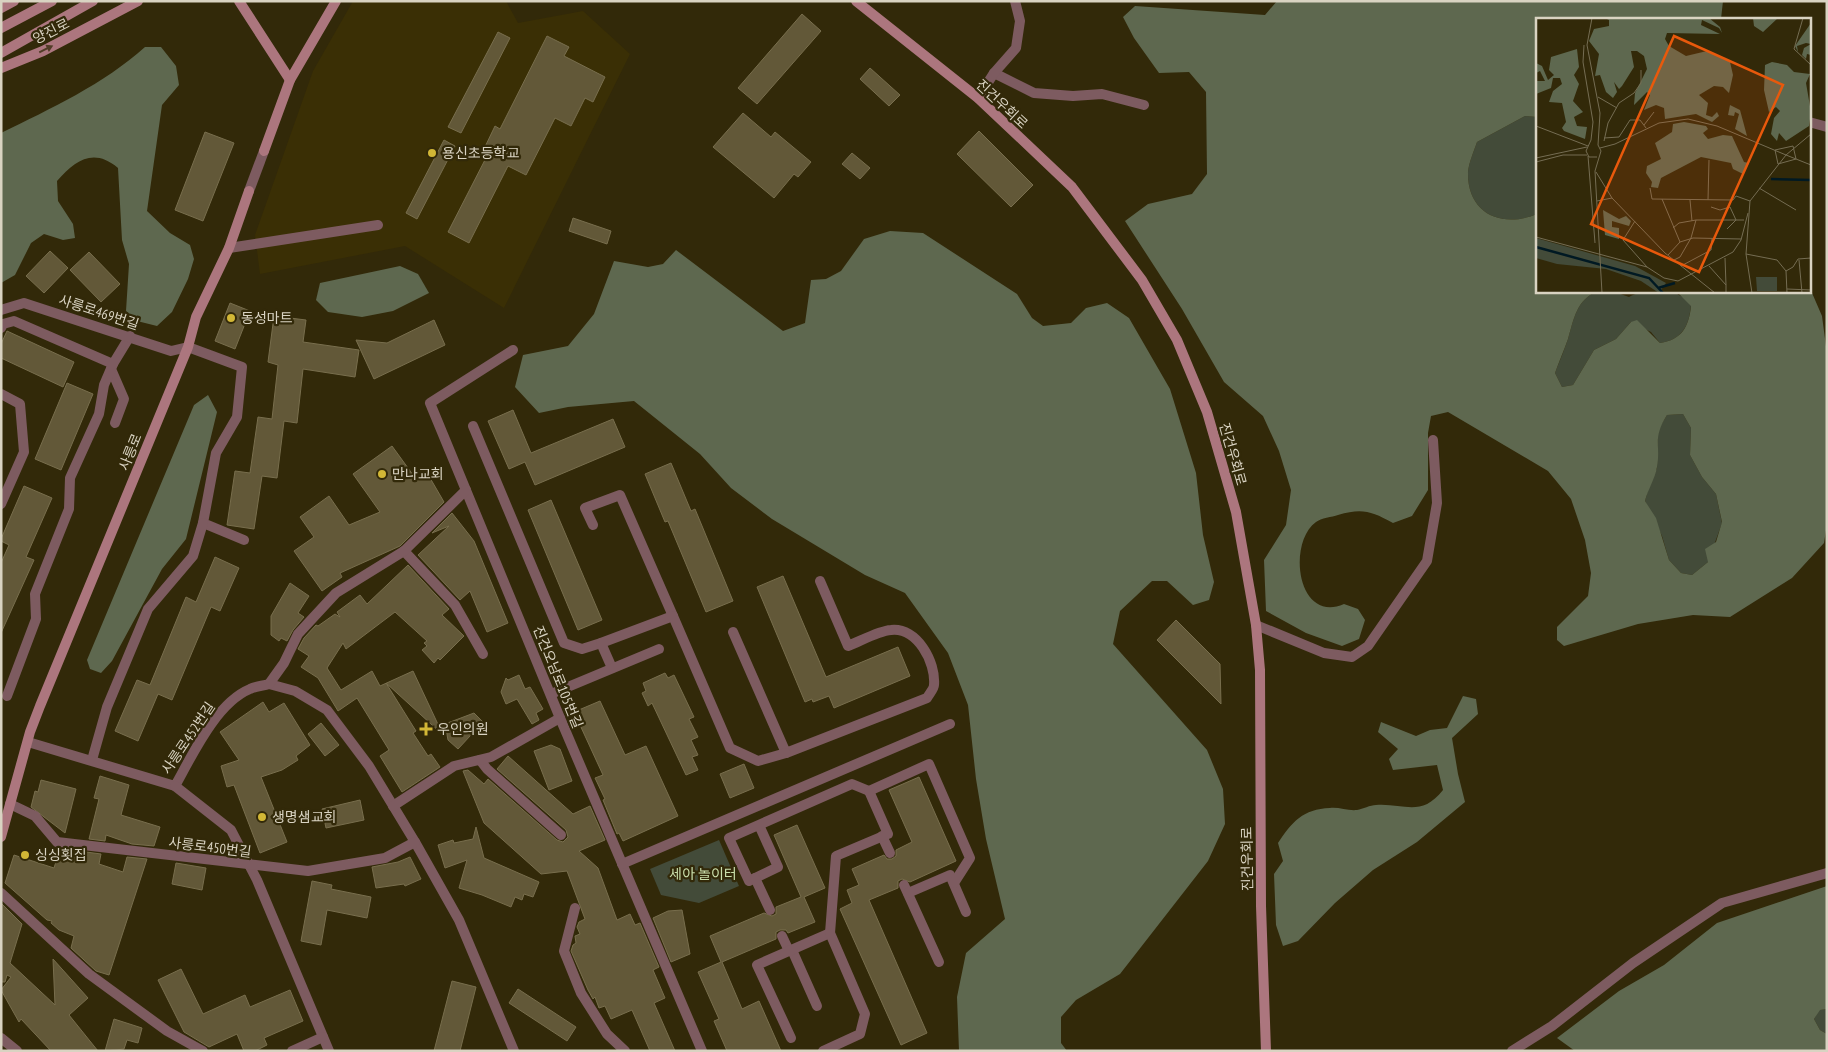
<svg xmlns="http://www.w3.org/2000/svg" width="1828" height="1052" font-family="'PT Sans Narrow','Noto Sans KR',sans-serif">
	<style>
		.built { fill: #3a2f05 }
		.green { fill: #434b39 }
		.forest { fill: #5e684f; fill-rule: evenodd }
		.building { fill: #625838; stroke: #786e4d }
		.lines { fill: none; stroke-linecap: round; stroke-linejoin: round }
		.lane { stroke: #7d5b60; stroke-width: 10 }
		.street { stroke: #7d5b60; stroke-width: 10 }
		.secondary { stroke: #ac767e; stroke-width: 10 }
		.oneway { fill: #503c26 }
		.poi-dot { fill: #d2b736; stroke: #322909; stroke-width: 2 }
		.labels { text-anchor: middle; stroke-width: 4.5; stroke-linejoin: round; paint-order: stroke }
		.street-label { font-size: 14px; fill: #d9d3c2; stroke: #322909 }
		.poi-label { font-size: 14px; fill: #d9d3c2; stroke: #322909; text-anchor: start }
		.park-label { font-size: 14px; fill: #cadfac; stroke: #322909 }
		.inset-river { fill: none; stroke: #001923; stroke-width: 2.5 }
		.inset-road { fill: none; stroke: #756d53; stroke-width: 1 }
		.view { fill: #e8590c; fill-opacity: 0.15; stroke: #e8590c; stroke-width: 2.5 }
		.inset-edge { fill: none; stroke: #d9d3c2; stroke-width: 2.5 }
	</style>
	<rect width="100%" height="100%" fill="#322909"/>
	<!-- built -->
	<polygon class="built" points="353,1 506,1 518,23 583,11 630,54 504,308 405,246 260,274 255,235 313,71"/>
	<!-- green -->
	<g class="green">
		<path d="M1525,116l12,1v97c-36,15 -70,-1 -69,-42 1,-10 6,-21 9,-30z"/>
		<path d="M1598,291h14l17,6c12,-7 37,-10 50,-2 5,2 9,7 12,10 -2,21 -9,35 -31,38l-9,-11 -20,-10 -15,17 -22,11 -21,35 -11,2 -7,-14c4,-11 9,-22 13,-34 6,-20 8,-39 30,-48z"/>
		<polygon points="1683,414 1691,428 1690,455 1702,477 1716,494 1722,523 1708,562 1692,575 1681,573 1669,560 1662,536 1645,501 1649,486 1657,468 1658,430 1667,415"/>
		<polygon points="719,840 739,886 699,903 661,895 650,869"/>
		<polygon points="1827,1009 1827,1034 1820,1030 1814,1019 1819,1010"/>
	</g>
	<!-- forest -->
	<g class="forest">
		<path d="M1277,1h446l-2,18h-184v98l-12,-1 -48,26c-3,9 -8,20 -9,30 -1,41 33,57 69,42v77h61c-22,9 -24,28 -30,48 -4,11 -9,23 -13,34l7,14 11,-2 21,-35 22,-11 15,-17 6,-2 23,23c22,-3 29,-17 31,-37l-12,-12 -16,-3h146v-5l13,30 5,38v170l-3,19 -32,35 -62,39 -37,-2 -55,9 -74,22 -7,-6v-13l31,-31 3,-23 -6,-33 -14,-41 -23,-28 -100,-59 -17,4 -3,17v57l-16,26 -19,7c-22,-12 -31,-15 -55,-8 -6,2 -17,3 -22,7 -29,21 -19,102 28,82l14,5 7,11 -6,19 -17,7 -36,-13 -40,-22 -2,-51 22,-35 5,-35 -12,-39 -16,-35 -39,-34 -42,-73 -57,-88 23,-17 44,-10 15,-20 -1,-82 -17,-20 -30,1 -25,-35 -11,-21 12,-11 130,9zM1683,414l8,14 -1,27 12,22 14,17 6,28 -6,20 -11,7 3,13 -16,13 -11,-2 -12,-13 -13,-42 -11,-17c3,-12 10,-22 12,-34 4,-23 -5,-28 10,-52z"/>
		<path d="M145,47h16l15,19 3,19 -17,20 -15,106 23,22 20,12 4,14 -6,20 -16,33 -15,14 -20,-5 -11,-10 3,-47 -7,-24 -4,-72c-25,-21 -43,-7 -61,13l1,20 15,23 2,14 -12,2 -19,-6 -13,9 -16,32 -14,8v-150c49,-24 103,-49 144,-86z"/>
		<polygon points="890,231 923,233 1017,294 1032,318 1043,326 1071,323 1086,308 1107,303 1129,318 1170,389 1196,473 1203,535 1214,582 1209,600 1193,605 1167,581 1152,581 1120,611 1113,644 1207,750 1223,789 1225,824 1208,861 1120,974 1076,1000 1061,1017 1061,1043 1067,1051 959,1051 957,997 966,953 1005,919 986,839 976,779 968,705 948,653 905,593 865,575 772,519 731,488 700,454 634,401 568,407 539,413 515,387 523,355 568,346 594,314 614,261 648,267 663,264 676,250 783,331 805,323 811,280 826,279 841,271 864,239"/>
		<polygon points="400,266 418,274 429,293 393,311 362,317 328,312 316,300 320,283"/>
		<polygon points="208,395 217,412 186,539 162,569 112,661 101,673 90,669 87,660 194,405"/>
		<path d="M1463,696l13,3 2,15 -26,24 6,36 7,28 -48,40 -44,28 -38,33 -37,38 -15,5 -7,-21 -2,-51 9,-13 -5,-18c14,-21 25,-34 52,-35 9,-1 18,3 27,2 6,-1 13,-5 19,-5 28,-2 45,13 67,-15l-6,-25 -44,5 -4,-11 9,-10 -20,-17 3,-10 35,14 14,-6 17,-2z"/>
		<polygon points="1827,886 1827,1009 1820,1010 1814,1019 1820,1030 1827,1034 1827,1051 1575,1051 1557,1038 1619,991 1664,965 1717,923"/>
	</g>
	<!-- building -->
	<g class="building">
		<polygon points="802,14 821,31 757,104 738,88"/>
		<polygon points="498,32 510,38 461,133 448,127"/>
		<polygon points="547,36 569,47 564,56 605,77 593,102 585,98 571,126 555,118 526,175 508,166 469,243 448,232 488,154 483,151 495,126 500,129"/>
		<polygon points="870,68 900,95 889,106 860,79"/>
		<polygon points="743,113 771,137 775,132 811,162 798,177 794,174 774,198 713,147"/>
		<polygon points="979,131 1033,185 1011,207 957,154"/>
		<polygon points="205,132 234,143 203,221 175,210"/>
		<polygon points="444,140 455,146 417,219 406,213"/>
		<polygon points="852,153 870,168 860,179 842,164"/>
		<polygon points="573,218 611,231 607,244 569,231"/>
		<polygon points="50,251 68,268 44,293 26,276"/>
		<polygon points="89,252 120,284 101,302 70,270"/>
		<polygon points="230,303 250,311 235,349 215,341"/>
		<polygon points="274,316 306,320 303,342 359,350 355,377 303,369 297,423 284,421 277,478 262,476 254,529 227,525 235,471 250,473 258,417 272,419 278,365 268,362"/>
		<polygon points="434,320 445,345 374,379 356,340 387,343"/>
		<polygon points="7,331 74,362 63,387 1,358 1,344"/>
		<polygon points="67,383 93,394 61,470 35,459"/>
		<polygon points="513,410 531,453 613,419 625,447 535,485 525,462 509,469 488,421"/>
		<polygon points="392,446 416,479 426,471 444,502 400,546 340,573 342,577 322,591 294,551 314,537 300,517 329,496 349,525 380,512 353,474"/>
		<polygon points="671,463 691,511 695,509 733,601 706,612 668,521 665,522 645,474"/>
		<polygon points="24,486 52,498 26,557 34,560 1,633 1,563 9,545 1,541 1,539"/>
		<polygon points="551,500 602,620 578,630 528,510"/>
		<polygon points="452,513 474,541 508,623 487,632 470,591 460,600 418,555 449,526 432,533"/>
		<polygon points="215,557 239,568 220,611 211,607 172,700 158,694 138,741 115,731 137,680 150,685 186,597 196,602"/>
		<polygon points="408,565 449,609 442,615 464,636 440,660 438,658 434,663 422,650 427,646 424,643 427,641 395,612 346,649 343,643 327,668 341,690 372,671 380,686 413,671 443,735 386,683 416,731 413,733 428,756 431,754 440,767 402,792 380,756 389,750 357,698 338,711 318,678 301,667 309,656 298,649 304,638 316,625 318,626 335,614 340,617 337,612 360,595 367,604"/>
		<polygon points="783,576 826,677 898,647 910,676 834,708 829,696 813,702 812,699 805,702 757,587"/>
		<polygon points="290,583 309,596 298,613 304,617 293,630 287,641 281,638 279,641 271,635 271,616"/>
		<polygon points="1176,620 1220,664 1221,704 1157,640"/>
		<polygon points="665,673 668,678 674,675 694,717 689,719 698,737 691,740 698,755 692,757 698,770 686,775 652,703 648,706 642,693 646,691 643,683"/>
		<polygon points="519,675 525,689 530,687 543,709 536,713 539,720 532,724 517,699 506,704 501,692 506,678 508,680"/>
		<polygon points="600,701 625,755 646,746 678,816 623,841 619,833 617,834 603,800 605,799 595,778 603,775 574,712"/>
		<polygon points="263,702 269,712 284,703 310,745 296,756 298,760 282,770 261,777 287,842 260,853 234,785 227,787 221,766 239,760 220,732"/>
		<polygon points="474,713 483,722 458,749 448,740 445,724"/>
		<polygon points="321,723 339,745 325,756 308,734"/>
		<polygon points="551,745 560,749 572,781 549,790 534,751"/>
		<polygon points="508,756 573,814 590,806 605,840 579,851 598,868 617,920 630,914 635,925 640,923 659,967 653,970 665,998 654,1003 675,1051 650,1051 632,1010 611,1019 605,1006 599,1008 595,997 593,999 588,990 571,951 573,945 576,943 575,936 580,934 577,927 579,922 585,919 567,871 541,874 484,823 463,771 468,770 484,784 488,779 557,840 563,842 568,837 566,830 497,769"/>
		<polygon points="744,764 754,788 730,798 720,774"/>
		<polygon points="100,776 129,785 121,815 160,827 154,846 132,844 106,835 105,841 89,839 99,799 94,798"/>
		<polygon points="919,777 956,861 910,882 902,879 898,881 898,888 869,900 927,1033 901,1045 840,909 852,903 847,890 859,885 852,869 884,855 887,859 892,859 896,856 896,850 912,842 889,790"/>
		<polygon points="41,780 76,789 65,833 31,807 35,791 38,792"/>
		<polygon points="360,800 364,820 326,828 322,809"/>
		<polygon points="797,825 825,888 804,897 815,922 788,933 786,930 780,930 776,932 776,939 722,962 742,1009 759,1001 781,1051 727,1051 714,1021 719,1019 698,972 721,962 710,936 764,913 772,916 776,914 776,907 801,897 774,835"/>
		<polygon points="476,827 484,858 539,882 533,897 524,894 522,900 515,897 511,907 482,895 459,888 467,860 445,868 438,845 453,840 454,843 473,839"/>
		<polygon points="60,849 84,857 86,852 101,854 99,864 123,872 127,857 147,859 109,975 96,971 71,948 74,936 59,930 51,923 52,921 47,920 5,883 14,855 54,868"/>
		<polygon points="410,857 421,879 405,886 404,884 376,888 372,867 398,862"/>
		<polygon points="176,863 206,868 202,890 172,884"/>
		<polygon points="312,881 332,885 331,889 371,897 367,918 327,910 321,945 301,941"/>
		<polygon points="1,903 22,924 10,963 55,1005 53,959 88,998 69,1015 98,1051 51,1051 21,1019 19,1022 1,990 11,977 7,975 5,982 1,982"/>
		<polygon points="682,910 690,954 671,962 653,918 668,911"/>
		<polygon points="181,969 203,1014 245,995 250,1007 290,990 303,1021 264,1038 267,1045 255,1051 244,1051 237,1034 209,1047 184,1032 158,980"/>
		<polygon points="452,981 476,987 460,1051 434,1051"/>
		<polygon points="518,989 576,1027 567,1041 509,1003"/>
		<polygon points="114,1019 142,1028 138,1043 127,1040 124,1049 105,1051"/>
	</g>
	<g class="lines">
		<!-- lane -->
		<g class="lane">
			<polyline points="1809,122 1827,127"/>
			<polyline points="229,248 378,225"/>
			<polyline points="1,328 3,324 14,321 113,364"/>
			<polyline points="188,347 242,367 237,417 216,453 203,523 244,540"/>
			<polyline points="111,369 124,399 115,423"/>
			<polyline points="1,394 20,404 24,452 1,504"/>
			<polyline points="473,426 564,643 582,649 601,643"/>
			<polyline points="593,525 585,508 620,495 673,616"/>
			<polyline points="1256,625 1324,653 1352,657 1368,646 1427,561 1437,503 1433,440"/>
			<path d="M733,632l53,121 141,-55c2,-4 7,-9 7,-13 2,-23 -17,-58 -43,-55 -13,1 -30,11 -43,16l-28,-65"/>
			<polyline points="612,668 601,643 673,616 730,748 758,761 786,753"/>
			<polyline points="7,696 36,619 35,594 69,509 70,478 99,414 104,385 113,364 130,336"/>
			<polyline points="92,760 107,707 148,609 193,556 203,523"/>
			<polyline points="759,825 778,867 749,881 729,838 852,784 869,791"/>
			<polyline points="882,836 890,853"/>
			<polyline points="755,878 770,910"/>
			<polyline points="904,885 939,962"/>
			<polyline points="908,893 950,875 966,912"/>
			<polyline points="782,936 789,951"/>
			<polyline points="792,950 817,1006"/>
			<polyline points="791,1038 757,965 830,933"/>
			<polyline points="823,1051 860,1034 865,1014 830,933 836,856 888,834 869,791 929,764 970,858 954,883"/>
			<polyline points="1512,1051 1552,1026 1633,963 1722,903 1827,873"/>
		</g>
		<!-- street -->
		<g class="street">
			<polyline points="994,73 1034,93 1073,96 1102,94 1144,105"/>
			<polyline points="978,98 994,73 1016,48 1020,21 1015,1"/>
			<polyline points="249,191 264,151"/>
			<polyline points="1,310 24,303 171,351 188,347"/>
			<polyline points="513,350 430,403 560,718 702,1051"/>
			<polyline points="404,551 455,605 483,654"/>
			<polyline points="269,684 295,691 327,710 369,766 415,842 459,920 514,1051"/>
			<polyline points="551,694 659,649"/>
			<path d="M28,742l147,44c17,-30 41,-83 75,-97 6,-3 13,-3 19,-5l15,-21 14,-29 38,-41 68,-42 62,-61"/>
			<polyline points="480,760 487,769 561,835"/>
			<polyline points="175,786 231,830 257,880 329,1051"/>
			<polyline points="10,804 35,816 57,842 308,871 385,858 415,842"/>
			<polyline points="393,806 454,766 491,757 560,718"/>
			<polyline points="622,864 950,724"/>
			<polyline points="1,893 89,974 167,1031 203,1051"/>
			<polyline points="575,908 564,951 581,993 607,1034 625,1051"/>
			<polyline points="1,1038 17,1051"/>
			<polyline points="292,1051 323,1037"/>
		</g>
		<!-- secondary -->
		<g class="secondary">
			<polyline points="239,1 290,80"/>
			<polyline points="856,1 978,98 1072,187 1142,280 1177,340 1207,412 1236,512 1256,625 1260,670 1261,906 1266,1051"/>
			<polyline points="1,8 14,1"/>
			<polyline points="1,28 52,1"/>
			<polyline points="1,53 93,1"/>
			<polyline points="1,68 43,51 138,1"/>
			<polyline points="264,151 290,80 336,1"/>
			<polyline points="1,837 30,732 40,706 188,347 196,317 229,248 249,191"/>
		</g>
	</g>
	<!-- one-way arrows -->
	<defs><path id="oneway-solid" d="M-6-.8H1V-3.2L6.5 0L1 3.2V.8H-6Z" transform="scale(1.25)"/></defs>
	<use class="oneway" href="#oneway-solid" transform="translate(46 49) rotate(-26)"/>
	<!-- markers -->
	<g class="poi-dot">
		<circle cx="432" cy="153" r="5"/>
		<circle cx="231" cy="318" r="5"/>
		<circle cx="382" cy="474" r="5"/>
		<path d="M423.5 721.5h5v5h5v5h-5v5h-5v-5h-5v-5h5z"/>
		<circle cx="262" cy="817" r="5"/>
		<circle cx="25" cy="855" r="5"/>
	</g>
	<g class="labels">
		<!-- street labels -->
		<g class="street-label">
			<text transform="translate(51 31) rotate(-27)" y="5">양진로</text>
			<text transform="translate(1002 104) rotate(43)" y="5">진건우회로</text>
			<text transform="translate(99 312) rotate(18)" y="5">사릉로469번길</text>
			<text transform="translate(130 452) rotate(-68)" y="5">사릉로</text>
			<text transform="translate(1233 454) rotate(74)" y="5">진건우회로</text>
			<text transform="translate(558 677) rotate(68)" y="5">진건오남로105번길</text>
			<text transform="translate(188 738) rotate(-56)" y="5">사릉로452번길</text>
			<text transform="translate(210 847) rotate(7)" y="5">사릉로450번길</text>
			<text transform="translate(1247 859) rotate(-91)" y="5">진건우회로</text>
		</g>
		<!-- poi labels -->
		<g class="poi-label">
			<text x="442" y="158">용신초등학교</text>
			<text x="241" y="323">동성마트</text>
			<text x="392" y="479">만나교회</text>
			<text x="437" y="734">우인의원</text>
			<text x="272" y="822">생명샘교회</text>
			<text x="35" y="860">싱싱횟집</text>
		</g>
		<!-- park labels -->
		<g class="park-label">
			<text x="703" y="879">세아 놀이터</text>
		</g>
	</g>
	<!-- overview -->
	<g transform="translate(1536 18)">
		<rect width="275" height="275" fill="#322909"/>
		<path d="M0,220l99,28 31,17 -7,10 -18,-12 -35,-12 -49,-5 -21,-6zM220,259h21v14h-20z" fill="#434b39"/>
		<path d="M69,0h104l11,9 2,6 -3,-5 -17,-8 -1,5 19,9 -53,-1 -2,6 4,7 17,10 21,-5 23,11 3,13 -4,18 -6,-6 -9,-1 -15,9 9,8 -2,12 6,2 5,-5 2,4 -7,6 -16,-8 -31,5 -1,-11 -8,-3 -12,5 6,-15 -3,-3 -13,13 1,-12 12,-24 -3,-13 -7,-5h-6l3,16 -12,19 -3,3 -5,-7 3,10 -4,6 -7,-6 -6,-17 -5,1 4,-22 -10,-13 5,-12 15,-3v-6zM217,0h25l-15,14 -9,-6zM275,5v32l-4,-1 -1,5 -4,-4 2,-7 7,-4 -5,-1 -9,3 1,6 -3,-6zM41,31l2,18 -5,8 5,9 -6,17 10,11 -9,5 3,9 10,1 -2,12 -21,-8 -2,-3 4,-6 -4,-19 -13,-1 4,-11 9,-7 -2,-6h-7l-2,10 -15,6v-13h9l-5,-10 -4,2v-10l6,3 6,14 6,-5 -5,-5 2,-13zM236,44l15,3 7,7 16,2 -4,9 5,29 -2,14 -23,15 -7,-8 -2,8 -6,-7 3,-16 6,-7 -4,-4 -7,5 -5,-22 1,-25zM194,87l10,5 7,26 -12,-7 4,-15 -4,-2 -1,4 -6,-1zM148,104l22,4 2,3 -5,4 5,6 15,-4 9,1 12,26 5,1 -6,11 -10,-5 -2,-6 -30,-6 -40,21 -3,10 -7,-1 1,-5 -6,-9 1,-7 14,-7 -6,-16 17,-11 1,-8zM67,192l16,9 7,-3 5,5 -2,5 -17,-5v6l7,1v11l-14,-4z" fill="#5e684f"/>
		<path class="inset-river" d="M235,161l40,1M0,229l113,31 14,15M122,270l17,-5"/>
		<path class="inset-road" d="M56,0l-5,27 13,68 -2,32 3,6 -6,20 7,122M267,0l-9,31 17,16M48,27l-1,17 10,60 -2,18 -5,11 3,6h8M275,59v19M62,79l19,11M108,107l10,-13M0,108l52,20M275,116l-25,21 25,10M68,120l15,-1 11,-17h10l6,8M68,123l4,-18 11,-20 15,-10 7,-10v-13M257,128l3,13 -18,5 -3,-14zM64,130l15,-4 44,-21 29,-4 29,7 69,29 -36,46 -4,53 6,39M52,138l7,87M0,140l51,-11M0,144l27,-7h24M60,154l16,26 53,55 50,40M114,170l2,11 81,1 3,-4 14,5M223,170l37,22M126,181l18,43 -12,13M154,182l2,21M172,182l1,-40M61,183l15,-3M175,189l9,3 10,-3 6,13 -9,9M99,203l-12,19 24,27M137,210l6,-5 17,-3h48M0,219l111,30 17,11 14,3 55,-29 8,-12 7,-27M144,224l13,-4 48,1M210,236l31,6 9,11 7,-4 5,-8 13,-1M189,240l1,27M138,242l6,-3 11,-19 5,-18M263,242l3,33M145,248l30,-16 1,-11M173,248l17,19v8M250,253l1,22M251,271l24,1"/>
		<path class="view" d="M138,18l109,49 -84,187 -108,-48z"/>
		<rect width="275" height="275" class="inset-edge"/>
	</g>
	<!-- border -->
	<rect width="1828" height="1052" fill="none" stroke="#d9d3c2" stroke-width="5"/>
</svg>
